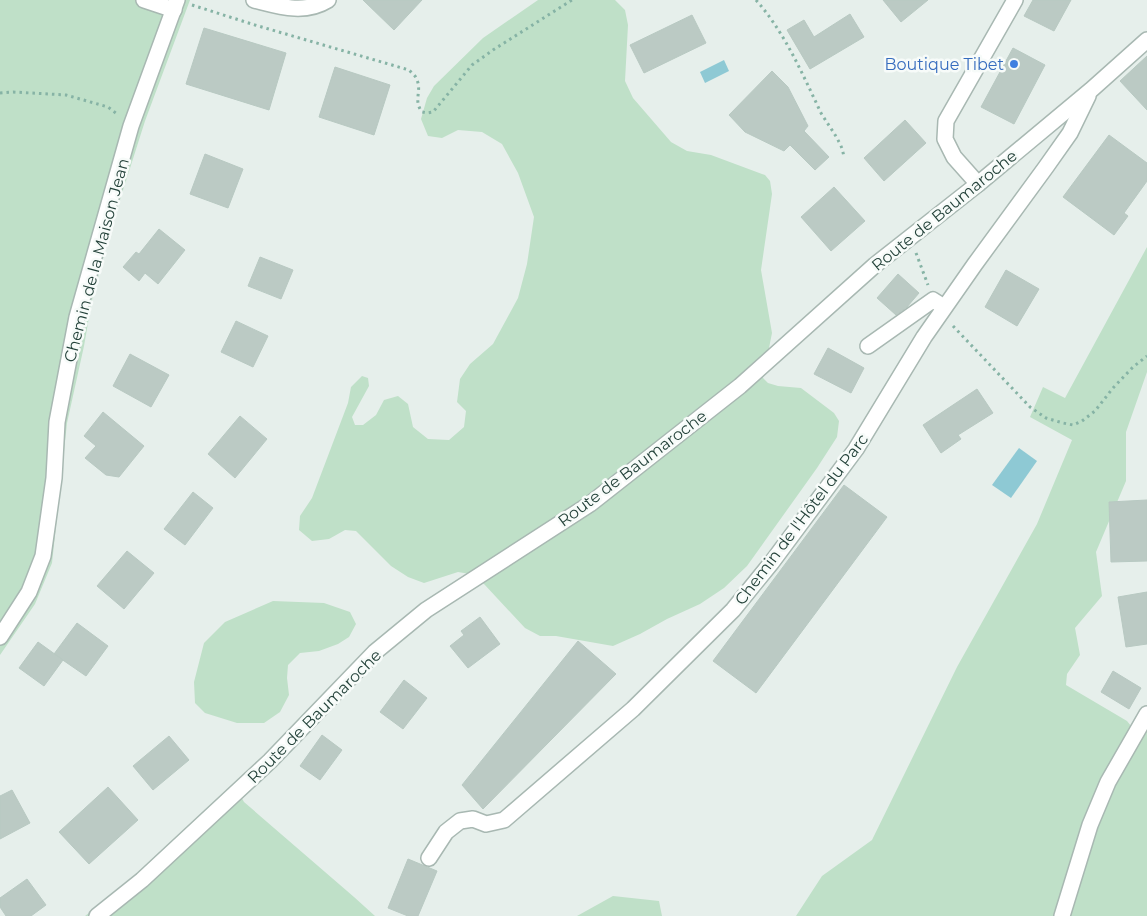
<svg xmlns="http://www.w3.org/2000/svg" width="1147" height="916" font-family="Montserrat,sans-serif">
	<style>
		.green { fill: #bfe0c8 }
		.water { fill: #8ec9d4 }
		.building { fill: #bbcac4; stroke: #b8c9c2 }
		.lines { fill: none; stroke-linecap: round; stroke-linejoin: round }
		.minor-casing { stroke: #a8b8b2; stroke-width: 18 }
		.path { stroke: #86b3a5; stroke-width: 3; stroke-dasharray: 2.5 4; stroke-linecap: butt }
		.minor { stroke: #fff; stroke-width: 15 }
		.shop-dot { fill: #3f7fe0; stroke: #f7fbf9; stroke-width: 2 }
		.labels { text-anchor: middle; stroke-width: 5; stroke-linejoin: round; paint-order: stroke }
		.shop-label { font-size: 16px; fill: #366cbe; stroke: #f7fbf9; text-anchor: end }
		.street-label { font-size: 16px; fill: #24423a; stroke: #f7fbf9 }
	</style>
	<rect width="100%" height="100%" fill="#e6efeb"/>
	<!-- green -->
	<g class="green">
		<polygon points="0,0 190,0 145,121 112,225 92,300 84,346 67,423 52,563 35,604 0,655"/>
		<polygon points="538,0 615,0 625,10 628,25 625,81 633,98 671,142 687,151 711,155 765,175 770,181 772,194 761,270 772,333 763,378 768,383 778,386 801,388 834,413 839,421 837,437 817,468 747,566 724,588 700,604 667,619 640,634 613,646 556,636 540,636 525,628 484,584 470,574 458,572 424,583 408,577 391,566 356,531 345,530 329,539 312,541 299,530 300,516 312,498 348,403 351,387 362,376 368,378 369,386 352,417 355,425 363,425 376,415 384,400 398,396 408,404 413,427 428,439 449,440 464,427 466,411 457,402 460,379 470,364 493,344 518,298 527,264 534,217 518,173 502,144 482,132 458,130 442,138 428,136 421,119 427,98 434,86 483,38"/>
		<polygon points="1147,247 1147,372 1126,432 1126,481 1096,552 1102,596 1075,628 1080,655 1067,674 1066,685 1127,721 1139,736 1147,727 1147,916 796,916 822,876 872,840 957,667 1037,524 1072,440 1030,417 1043,387 1065,398"/>
		<polygon points="273,601 324,603 350,612 356,624 349,637 338,644 319,651 300,653 288,665 287,678 289,695 280,712 264,723 237,723 205,713 195,703 194,682 204,643 225,622"/>
		<polygon points="235,786 244,802 354,897 375,916 85,916 139,874"/>
		<polygon points="613,896 659,901 662,916 577,916"/>
	</g>
	<!-- water -->
	<g class="water">
		<polygon points="724,60 729,71 705,83 700,72"/>
		<polygon points="1019,448 1037,461 1011,498 992,485"/>
	</g>
	<!-- building -->
	<g class="building">
		<polygon points="363,0 422,0 394,30"/>
		<polygon points="883,0 928,0 901,22"/>
		<polygon points="1033,0 1071,0 1054,31 1024,16"/>
		<polygon points="850,14 864,37 810,69 787,30 804,20 814,37"/>
		<polygon points="692,15 706,43 644,73 630,45"/>
		<polygon points="204,28 286,53 269,110 186,84"/>
		<polygon points="1013,48 1045,65 1014,124 981,107"/>
		<polygon points="1147,56 1147,110 1120,81"/>
		<polygon points="335,67 390,85 374,135 319,117"/>
		<polygon points="772,71 788,87 808,126 804,131 829,157 815,170 790,145 784,151 745,132 729,115"/>
		<polygon points="905,120 926,143 884,181 864,158"/>
		<polygon points="1109,135 1147,163 1147,181 1124,213 1128,216 1114,235 1063,197"/>
		<polygon points="205,154 243,169 228,208 190,194"/>
		<polygon points="834,187 865,221 831,251 801,217"/>
		<polygon points="159,229 185,250 158,284 145,273 139,281 123,267 136,252 139,254"/>
		<polygon points="260,257 293,270 281,299 248,286"/>
		<polygon points="1006,270 1039,289 1017,326 985,307"/>
		<polygon points="898,274 919,293 907,307 896,315 877,298"/>
		<polygon points="236,321 268,336 253,367 221,352"/>
		<polygon points="828,348 864,368 851,393 814,374"/>
		<polygon points="130,354 169,375 151,407 113,386"/>
		<polygon points="977,389 993,413 958,435 961,439 941,453 923,425"/>
		<polygon points="103,412 144,446 119,477 106,475 85,458 96,446 84,436"/>
		<polygon points="240,416 267,439 235,478 208,454"/>
		<polygon points="844,485 887,517 756,693 713,661"/>
		<polygon points="193,492 213,508 185,545 164,529"/>
		<polygon points="1147,500 1147,561 1111,562 1109,502"/>
		<polygon points="127,551 154,573 124,609 97,586"/>
		<polygon points="1147,592 1147,644 1126,647 1118,597"/>
		<polygon points="480,617 500,644 468,668 450,646 464,635 461,631"/>
		<polygon points="77,623 108,646 86,676 54,654"/>
		<polygon points="578,641 616,674 483,809 462,785"/>
		<polygon points="38,642 63,660 44,686 19,668"/>
		<polygon points="1113,671 1141,688 1129,709 1101,692"/>
		<polygon points="404,680 427,698 403,729 380,712"/>
		<polygon points="322,735 342,750 320,780 300,766"/>
		<polygon points="169,736 189,760 153,790 133,766"/>
		<polygon points="108,787 138,820 89,864 59,832"/>
		<polygon points="12,790 30,823 0,839 0,796"/>
		<polygon points="408,859 437,871 418,916 408,916 388,908"/>
		<polygon points="27,879 46,905 31,916 6,916 0,907 0,898"/>
	</g>
	<g class="lines">
		<defs>
			<g id="minor">
				<polyline points="144,0 174,10"/>
				<path d="M254,0c24,6 50,15 74,0"/>
				<polyline points="978,184 954,157 945,139 946,121 1015,0"/>
				<polyline points="868,346 933,300 944,307"/>
				<polyline points="0,637 29,592 43,556 54,478 57,422 77,317 131,126 177,0"/>
				<polyline points="429,858 446,832 460,821 473,819 486,824 504,820 633,709 733,610 772,562 856,449 924,337 975,264 1046,167 1070,133 1088,96"/>
				<polyline points="97,916 142,880 270,761 375,652 426,610 590,504 740,386 875,265 978,184 1091,90 1147,40"/>
				<polyline points="1062,916 1090,825 1108,782 1147,714"/>
			</g>
		</defs>
		<!-- minor casing -->
		<use href="#minor" class="minor-casing"/>
		<!-- path -->
		<g class="path">
			<path d="M756,0c29,33 46,73 65,113 6,10 13,19 18,29 3,5 4,10 5,15"/>
			<path d="M192,5l63,20 154,45c3,3 7,6 8,10 5,12 -4,20 5,32l5,1 6,-1 39,-47 21,-15 79,-50"/>
			<polyline points="0,93 13,92 66,95 108,107 117,114"/>
			<polyline points="916,253 928,285"/>
			<polyline points="953,326 1030,407 1046,418 1063,423 1073,425 1082,421 1095,411 1113,388 1133,367 1147,356"/>
		</g>
		<!-- minor -->
		<use href="#minor" class="minor"/>
	</g>
	<!-- markers -->
	<circle class="shop-dot" cx="1014" cy="64" r="5"/>
	<g class="labels">
		<!-- shop labels -->
		<g class="shop-label">
			<text x="1004" y="70">Boutique Tibet</text>
		</g>
		<!-- street labels -->
		<g class="street-label">
			<text transform="translate(944 210) rotate(-39)" y="6">Route de Baumaroche</text>
			<text transform="translate(96 260) rotate(-75)" y="6">Chemin de la Maison Jean</text>
			<text transform="translate(632 468) rotate(-37)" y="6">Route de Baumaroche</text>
			<text transform="translate(801 519) rotate(-53)" y="6">Chemin de l'Hôtel du Parc</text>
			<text transform="translate(314 716) rotate(-45)" y="6">Route de Baumaroche</text>
		</g>
	</g>
</svg>
